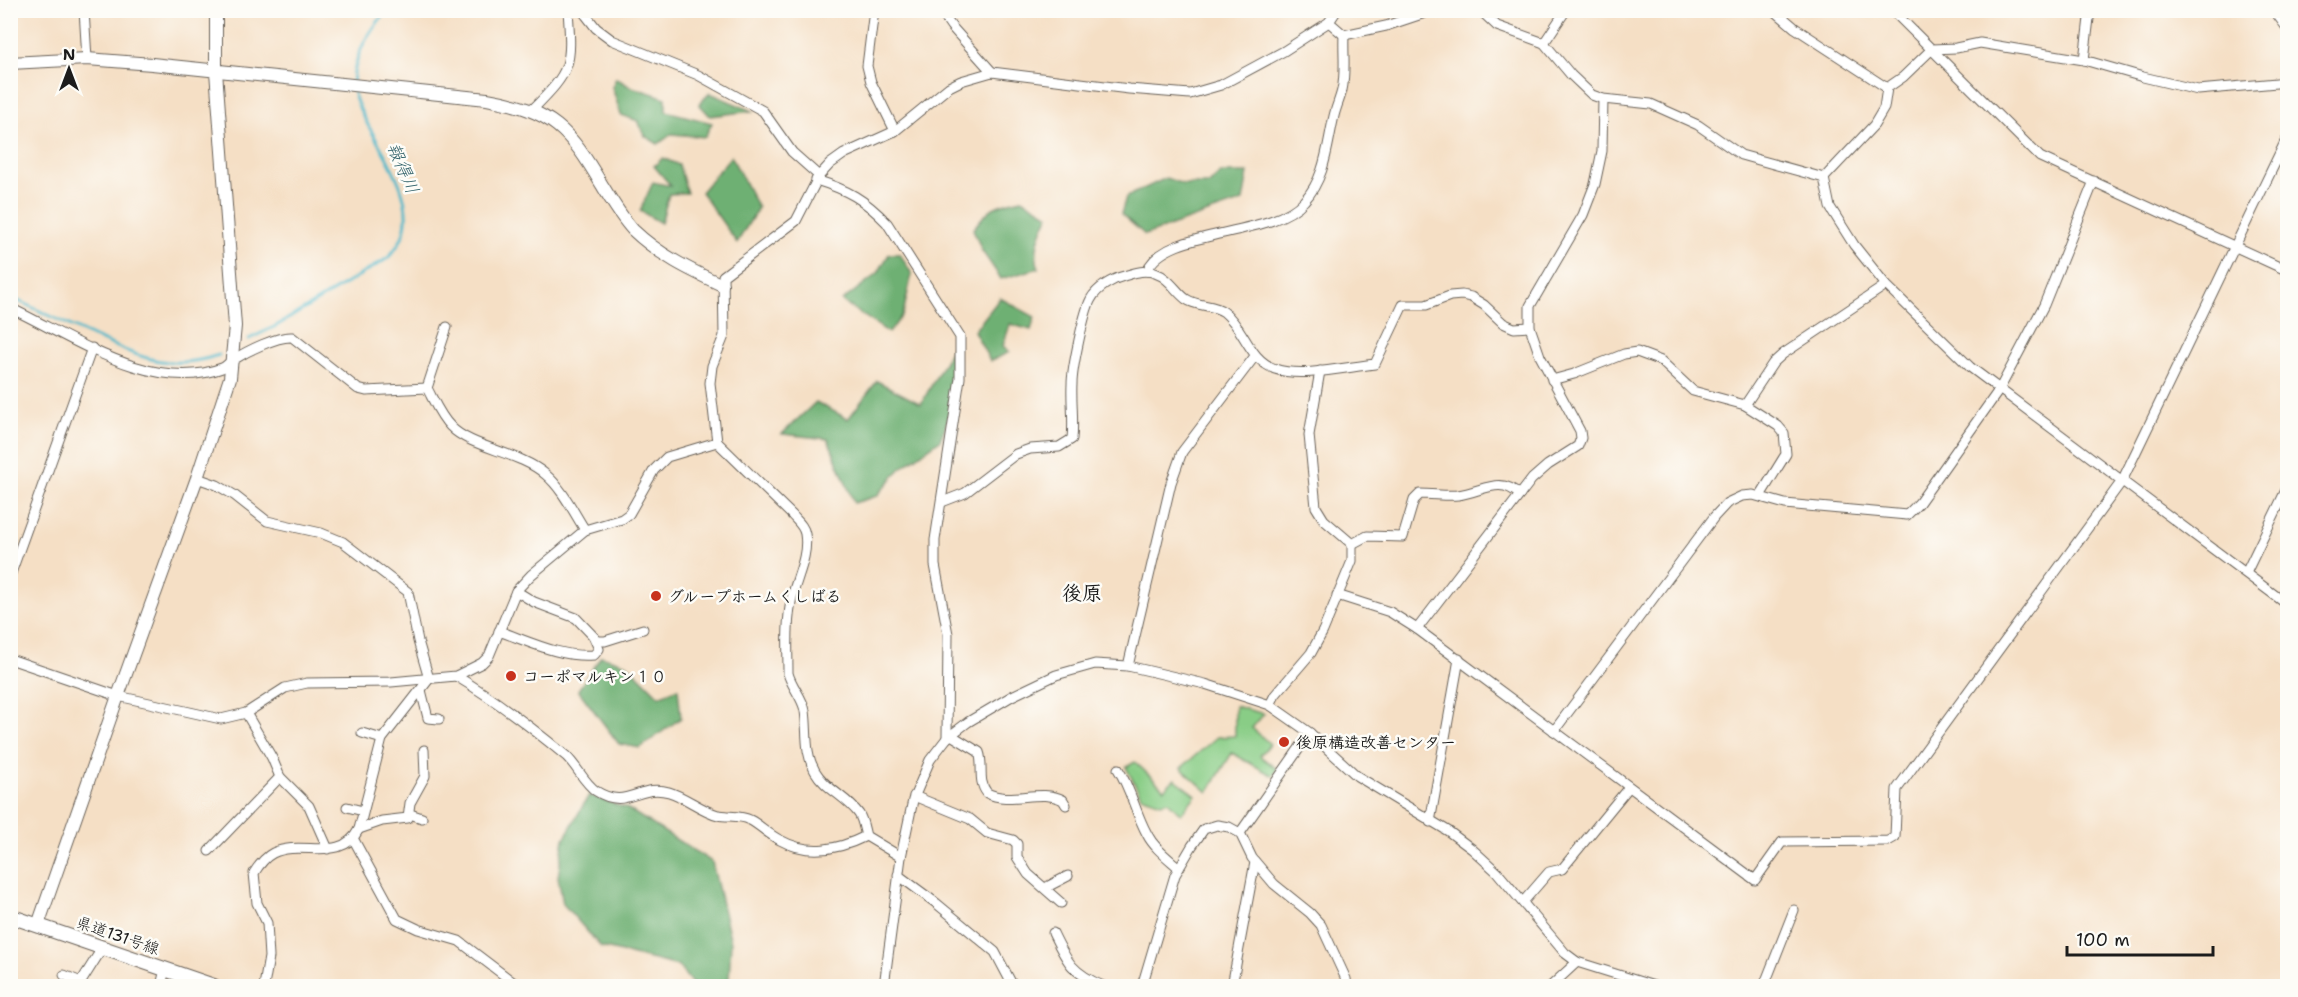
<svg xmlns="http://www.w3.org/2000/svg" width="2298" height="997" font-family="'Shantell Sans','Klee One',sans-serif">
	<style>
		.green { fill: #89cd86; stroke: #527451; stroke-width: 1.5 }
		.forest { fill: #6eb073; stroke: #456648; stroke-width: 1.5 }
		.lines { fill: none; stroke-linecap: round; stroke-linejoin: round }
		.stream { stroke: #4db8ca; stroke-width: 3 }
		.minor-casing { stroke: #686057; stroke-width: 11 }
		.tertiary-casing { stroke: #686057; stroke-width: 14 }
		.secondary-casing { stroke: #686057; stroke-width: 16 }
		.minor { stroke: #fff; stroke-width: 9 }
		.tertiary { stroke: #fff; stroke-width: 12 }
		.secondary { stroke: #fff; stroke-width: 14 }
		.poi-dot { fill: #c8321e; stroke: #fdfcf7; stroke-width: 2 }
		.labels { text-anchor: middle; stroke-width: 5; stroke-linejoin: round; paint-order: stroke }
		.poi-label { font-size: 16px; font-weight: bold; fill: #1c1c1c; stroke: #fdfcf7; text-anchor: start }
		.street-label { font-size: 16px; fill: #1c1c1c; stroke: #fdfcf7 }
		.water-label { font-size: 18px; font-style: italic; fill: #32626a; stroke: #fdfcf7 }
		.quarter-label { font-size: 20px; font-weight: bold; fill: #1c1c1c; stroke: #fdfcf7 }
	</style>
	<rect width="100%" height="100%" fill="#fdfcf7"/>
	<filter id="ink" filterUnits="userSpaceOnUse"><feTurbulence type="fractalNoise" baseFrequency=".0167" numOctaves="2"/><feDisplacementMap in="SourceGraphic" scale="12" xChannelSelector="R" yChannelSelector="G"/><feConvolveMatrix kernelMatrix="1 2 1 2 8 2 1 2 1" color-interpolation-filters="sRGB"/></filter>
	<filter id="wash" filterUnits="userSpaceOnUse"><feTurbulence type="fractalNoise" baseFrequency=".008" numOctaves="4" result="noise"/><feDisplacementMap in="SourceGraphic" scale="24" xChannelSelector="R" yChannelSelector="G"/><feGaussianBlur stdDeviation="1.35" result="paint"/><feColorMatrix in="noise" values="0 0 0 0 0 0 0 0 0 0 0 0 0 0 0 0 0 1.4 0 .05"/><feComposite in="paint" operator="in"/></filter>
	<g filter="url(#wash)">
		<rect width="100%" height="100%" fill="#f5dfc5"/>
		<!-- green -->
		<g class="green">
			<polygon points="1235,706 1264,714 1252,728 1270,744 1260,756 1277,769 1273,776 1232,753 1208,792 1181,768 1217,737 1235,736"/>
			<polygon points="1135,762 1164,789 1175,779 1196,795 1181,814 1168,801 1161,803 1141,796 1126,767"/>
		</g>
		<!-- forest -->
		<g class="forest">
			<polygon points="616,78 629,86 666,98 666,111 712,123 705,137 672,134 658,144 645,136 638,121 621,115 612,87"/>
			<polygon points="710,93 752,111 710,116 699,104"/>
			<polygon points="731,156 758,208 737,243 701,192"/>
			<polygon points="663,158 679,165 687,193 669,194 661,223 640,211 653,182 671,186 654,166"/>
			<polygon points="1220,173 1248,173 1243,201 1145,235 1121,214 1126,197 1166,178 1183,184 1209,184"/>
			<path d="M1022,199l27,16c-8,16 -17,36 -10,53l-38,11 -19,-28 -9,-22c17,-22 21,-24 49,-30z"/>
			<polygon points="889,254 900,254 912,274 903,314 889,333 842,301 878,273"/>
			<polygon points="1000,298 1035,317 1031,330 1010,324 1003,346 1010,352 990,361 974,331"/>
			<polygon points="955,343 955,378 950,414 940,440 900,469 877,496 854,503 828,439 782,434 816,402 848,419 877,381 921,404"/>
			<polygon points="601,656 627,664 659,696 678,688 681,718 640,748 619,744 578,690"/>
			<polygon points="589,795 628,809 712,862 731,942 729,980 712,986 694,986 678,966 601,947 563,904 558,877 564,839"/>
		</g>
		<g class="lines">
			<!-- stream -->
			<g class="stream">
				<path d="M353,83c1,-30 16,-50 34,-73"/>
				<path d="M10,297c26,12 51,24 76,36 50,22 78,40 133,22"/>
				<path d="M249,339l27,-13 112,-68c6,-7 12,-14 15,-23 13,-36 -17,-78 -34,-108 -6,-12 -14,-24 -16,-38"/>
			</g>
		</g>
	</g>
	<g filter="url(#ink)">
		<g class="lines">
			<defs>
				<g id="minor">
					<polyline points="84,10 87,59"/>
					<polyline points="582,10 596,28 612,40 698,75 763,111 792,152 819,176"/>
					<polyline points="874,10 867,66 871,82 895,131"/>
					<polyline points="940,10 951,26 992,72"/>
					<polyline points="1480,10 1497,26 1544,43 1571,75 1592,95 1603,99 1651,104 1698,125 1741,155 1824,178"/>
					<polyline points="1774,10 1795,28 1887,88"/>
					<polyline points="1892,10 2040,157 2288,271"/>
					<polyline points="1329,22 1344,35 1386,26 1434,10"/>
					<polyline points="1544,43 1566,10"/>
					<polyline points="2084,60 2090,10"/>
					<path d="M532,110c40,-40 40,-44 36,-100"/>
					<polyline points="1824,178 1830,207 1854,245 1886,285 1970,367 2288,605"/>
					<polyline points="1824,178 1874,125 1884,108 1887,88 1903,77 1932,49 1956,48 1980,43 2084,60 2143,77 2198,90 2288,82"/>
					<path d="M816,180c32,10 48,19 71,43l73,114v41l-25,162v25l13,69 -1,104"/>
					<path d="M1147,271c18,-44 124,-32 157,-70 22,-24 23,-56 30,-85 2,-9 6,-17 8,-26 4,-17 1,-37 2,-55"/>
					<path d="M10,308c62,29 142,86 212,60 5,-2 7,-6 11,-8 14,-9 44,-24 59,-23l66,52 8,2 61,-3c7,13 13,28 24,39 20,21 69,25 94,47 17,14 28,37 40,56"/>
					<polyline points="1320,371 1309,435 1316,507 1324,520 1352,544"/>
					<polyline points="1552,380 1574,374 1624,354 1637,352 1661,361 1693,391 1745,405 1778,426 1784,433 1786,454 1760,496"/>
					<polyline points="427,388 447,327"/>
					<polyline points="1745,405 1773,363 1783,354 1886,285"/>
					<path d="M197,478l20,7 17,10 33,26 54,12 22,9 65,50 10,49 11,38 -47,60 -23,90c-18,35 -57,10 -86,24 -8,4 -14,12 -19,20l3,30 10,20 2,34 -5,29"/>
					<path d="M942,502l23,-9 51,-39 14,-5 29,-2 13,-8c2,-19 -1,-37 0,-55 0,-15 12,-73 19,-85 6,-11 21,-20 33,-23 10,-3 20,-7 31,-3 15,5 20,18 31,26 11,8 28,5 38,13 21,17 24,47 51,57 27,9 71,-2 100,-5l28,-59h23l24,-9 12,-1 9,2 13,8 19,18 11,5 16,-1"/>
					<path d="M1352,544l15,-8 36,1 11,-37 6,-6c13,0 26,2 38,1 25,-3 41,-20 62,0"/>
					<polyline points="2246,573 2288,486"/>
					<polyline points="10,576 92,348"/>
					<polyline points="516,591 534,602 576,618 598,641 605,641 643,629"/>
					<polyline points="1337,595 1390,612 1417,629 1755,880 1782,842 1888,841 1895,837 1897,789 2122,481 2288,136"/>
					<polyline points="1417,629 1532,479 1548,465 1578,446 1581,438 1580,431 1540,356 1530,327 1530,306 1583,215 1595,184 1602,151 1603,99"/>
					<path d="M499,631c31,11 63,27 95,24l5,-6 -5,-11"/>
					<polyline points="10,659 118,696 221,719 246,713 285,688 307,683 391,682 456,676 482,663 489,656 516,591 531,575 585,530 622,519 629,514 654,470 667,457 717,442"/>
					<polyline points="1128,666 1171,483 1182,452 1255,356"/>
					<path d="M456,676c39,23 75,51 110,80 11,10 18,27 30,35 31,20 43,-8 73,1 17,5 31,18 49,23 10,2 23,0 32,5 10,5 19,15 30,20 29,16 58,10 86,-4"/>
					<polyline points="421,690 428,718 439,719"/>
					<polyline points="1270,705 1275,695 1311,653 1323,631 1352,561 1352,544"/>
					<polyline points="246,713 272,758 280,777 309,806 328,849"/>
					<polyline points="1554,731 1714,517 1727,503 1742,496 1753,495 1785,504 1907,515 1919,503 1999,390 2044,305 2094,181"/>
					<polyline points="362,733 382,739"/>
					<path d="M951,735l28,17c5,13 -2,29 8,41 23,12 53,-5 76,7l3,5"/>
					<path d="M1118,769c13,20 17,43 29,65 7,14 21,24 32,34"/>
					<polyline points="914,796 970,819 987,833 1013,840 1017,844 1017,857 1028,874 1061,903"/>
					<polyline points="347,807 363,811"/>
					<polyline points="410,814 422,818"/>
					<polyline points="1430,822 1459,659"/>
					<polyline points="359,829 382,821 408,818 410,803 425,776 424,750"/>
					<polyline points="1240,833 1310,733"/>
					<polyline points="354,840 397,919 418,929 459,941 518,986"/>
					<polyline points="209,851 280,777"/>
					<path d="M901,857l-35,-21c-2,-7 -3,-16 -7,-22 -12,-17 -34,-25 -44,-43 -11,-19 -7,-39 -10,-60 -2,-13 -14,-25 -17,-38 0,-23 -2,-48 3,-71 4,-22 18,-45 14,-68 -1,-8 -8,-13 -13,-19l-75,-73 -7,-59 2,-17 12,-30 -1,-60 73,-55 23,-45 11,-12 14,-10 51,-23 54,-44 12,-6 31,-9 137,17 61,5 31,-9 63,-34 45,-29 8,-12"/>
					<polyline points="898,875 936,903 995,952 1013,986"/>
					<polyline points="1045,888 1068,876"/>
					<polyline points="1523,902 1549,872 1562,869 1629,787"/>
					<path d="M1053,933c14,29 19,40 50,53"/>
					<polyline points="64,975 81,982 103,947"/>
					<polyline points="161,986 165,969"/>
					<polyline points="884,986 901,857 913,800 930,760 947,738 968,722 1012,696 1056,675 1095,664 1128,666 1205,684 1270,705 1310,733 1357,776 1448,831 1472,849 1497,872 1565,953 1577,962 1654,986"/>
					<polyline points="1142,986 1175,875 1192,846 1204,829 1217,825 1229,827 1240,833 1252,858 1274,884 1310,913 1321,925 1346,979 1347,986"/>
					<polyline points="1232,986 1255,862"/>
					<polyline points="1551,986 1577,962"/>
					<polyline points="1764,986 1794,910"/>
				</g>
				<g id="tertiary">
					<path d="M10,63l77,-4 65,5 335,35c66,12 82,30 115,86 9,15 19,32 31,45 26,25 57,40 89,55"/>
					<polyline points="38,925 118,696 197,478 230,378 235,326 216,71 216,10"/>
				</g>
				<g id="secondary">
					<polyline points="2277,10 2288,25"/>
					<polyline points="10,916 214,986"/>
				</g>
			</defs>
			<!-- minor casing -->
			<use href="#minor" class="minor-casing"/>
			<!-- tertiary casing -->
			<use href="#tertiary" class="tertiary-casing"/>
			<!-- secondary casing -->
			<use href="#secondary" class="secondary-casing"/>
			<!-- minor -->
			<use href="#minor" class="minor"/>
			<!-- tertiary -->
			<use href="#tertiary" class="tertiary"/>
			<!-- secondary -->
			<use href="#secondary" class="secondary"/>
		</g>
	</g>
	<!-- markers -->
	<g class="poi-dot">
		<circle cx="656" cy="596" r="6"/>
		<circle cx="511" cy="676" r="6"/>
		<circle cx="1284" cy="742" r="6"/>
	</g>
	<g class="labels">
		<!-- poi labels -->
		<g class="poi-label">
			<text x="668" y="602">グループホームくしばる</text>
			<text x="523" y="682">コーポマルキン１０</text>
			<text x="1296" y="748">後原構造改善センター</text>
		</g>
		<!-- street labels -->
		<g class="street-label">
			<text transform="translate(118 935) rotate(19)" y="6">県道131号線</text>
		</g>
		<!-- water labels -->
		<g class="water-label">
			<text transform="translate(403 168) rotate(67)" y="6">報得川</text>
		</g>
		<!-- quarter labels -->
		<g class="quarter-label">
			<text x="1082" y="600">後原</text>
		</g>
	</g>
	<!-- margin -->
	<rect width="2298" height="997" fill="none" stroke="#fdfcf7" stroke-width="36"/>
	<!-- north arrow -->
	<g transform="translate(69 69)" stroke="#fdfcf7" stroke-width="4.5" paint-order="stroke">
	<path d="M0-4.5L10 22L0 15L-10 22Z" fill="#1c1c1c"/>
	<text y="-9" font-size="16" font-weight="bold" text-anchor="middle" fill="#1c1c1c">N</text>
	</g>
	<!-- scale -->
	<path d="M2067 946v9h146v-9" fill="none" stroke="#1c1c1c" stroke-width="3"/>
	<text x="2076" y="946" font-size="18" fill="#1c1c1c" stroke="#fdfcf7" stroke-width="4.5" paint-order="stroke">100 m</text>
</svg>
